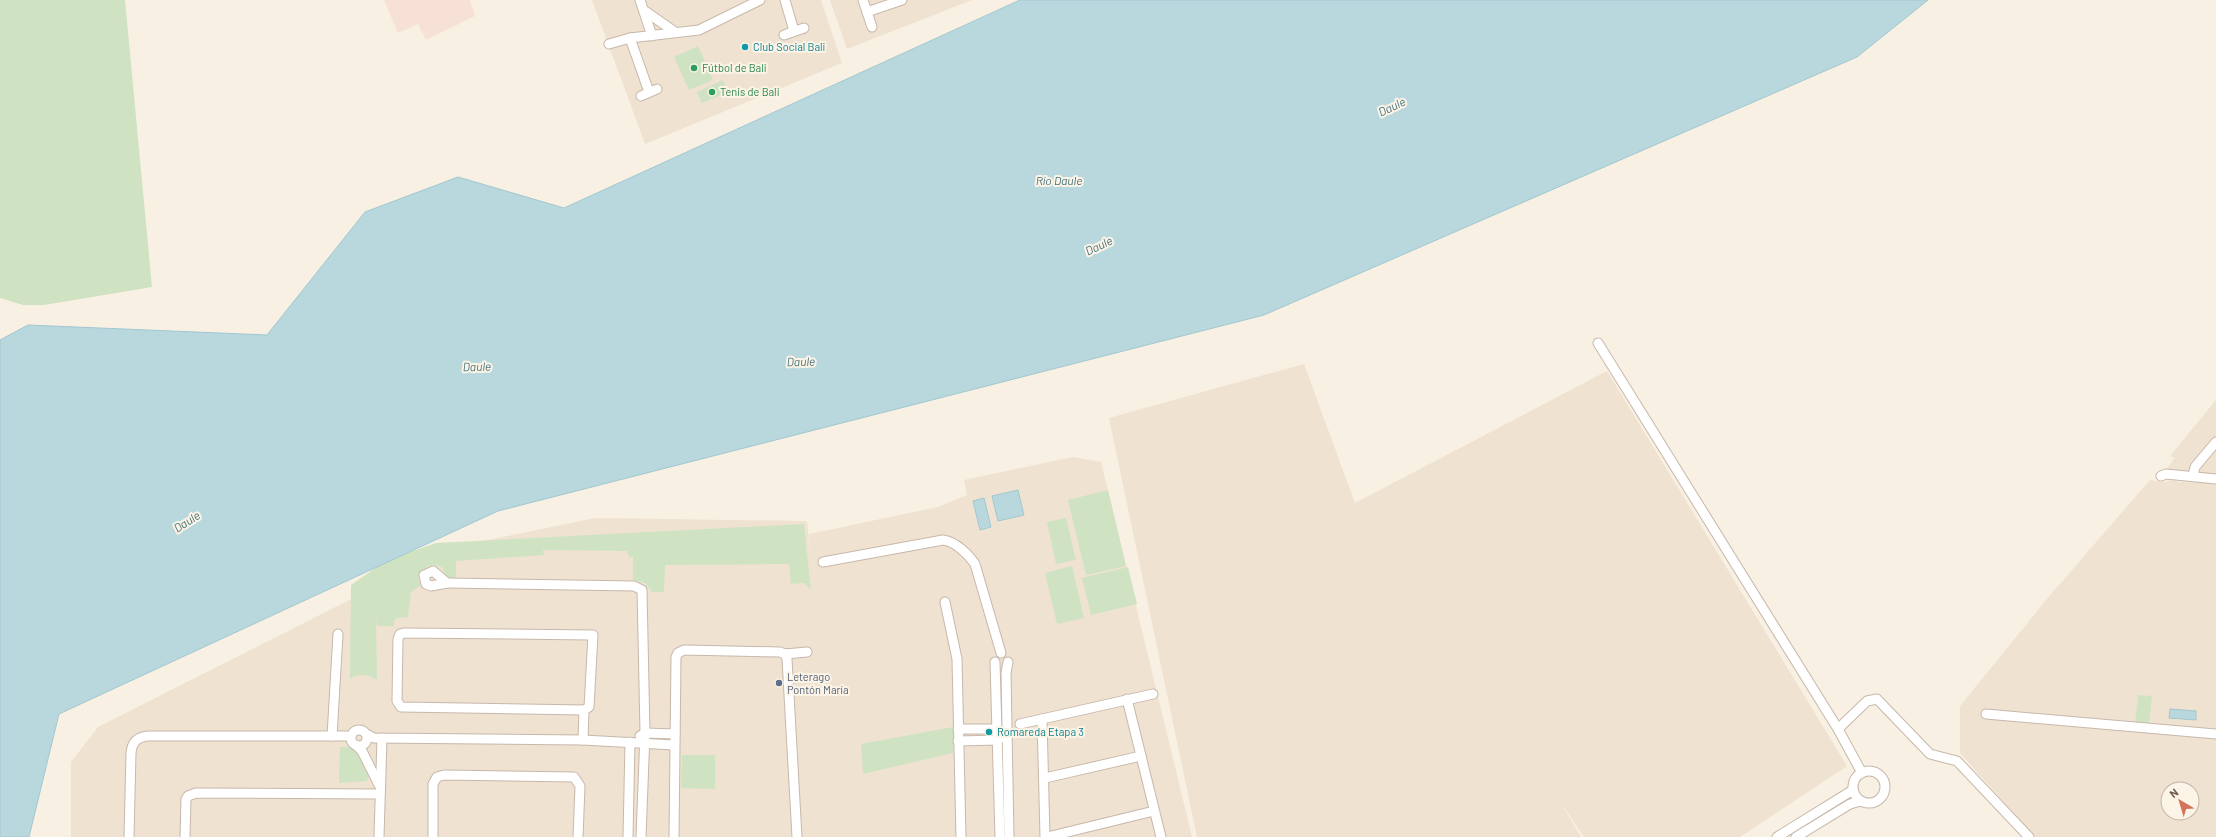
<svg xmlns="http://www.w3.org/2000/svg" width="2216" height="837" font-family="Barlow,sans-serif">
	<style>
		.residential { fill: #efe2d1; fill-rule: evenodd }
		.commercial { fill: #f7e1d7 }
		.green { fill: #cfe3c3 }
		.water { fill: #b9d8de; stroke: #a1c7cf }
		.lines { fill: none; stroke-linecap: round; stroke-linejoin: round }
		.minor-casing { stroke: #c7b8ab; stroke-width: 11 }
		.minor { stroke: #fff; stroke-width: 9 }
		.culture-dot { fill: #0f9aa8; stroke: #fcf4e7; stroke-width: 1.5 }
		.leisure-dot { fill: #2e9e5b; stroke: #fcf4e7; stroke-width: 1.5 }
		.service-dot { fill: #5c6f8a; stroke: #fcf4e7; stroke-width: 1.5 }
		.labels { text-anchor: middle; stroke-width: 4; stroke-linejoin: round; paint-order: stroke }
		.culture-label { font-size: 11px; fill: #0d838f; stroke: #fcf4e7; text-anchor: start }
		.leisure-label { font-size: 11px; fill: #27864d; stroke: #fcf4e7; text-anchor: start }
		.service-label { font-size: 11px; fill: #4e5e75; stroke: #fcf4e7; text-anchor: start }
		.water-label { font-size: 12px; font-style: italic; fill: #49747d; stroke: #fcf4e7 }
	</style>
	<rect width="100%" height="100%" fill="#f8f0e2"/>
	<!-- residential -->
	<g class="residential">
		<polygon points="592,0 821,0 842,63 645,144"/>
		<polygon points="830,0 972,0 847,49"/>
		<polygon points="1304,364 1355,503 1607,371 1847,766 1740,837 1584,837 1559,800 1581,837 1197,837 1109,418"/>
		<polygon points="2216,400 2216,479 2161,476 2175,458 2170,456"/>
		<polygon points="1073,457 1101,462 1192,837 71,837 71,762 98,727 389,580 415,555 595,518 807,521 810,553 809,534 938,507 967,495 964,480"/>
		<path d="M2150,480l16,2 5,-2 6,1v1l35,1 4,2v352h-181l-75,-84v-47l92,-113zM2168,789h24v24h-24z"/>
	</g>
	<!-- commercial -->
	<polygon class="commercial" points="384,0 470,0 475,16 426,40 418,24 398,33"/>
	<!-- green -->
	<g class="green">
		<polygon points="0,0 125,0 152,287 44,305 23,305 0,298"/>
		<polygon points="698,46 713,80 689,90 674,57"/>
		<polygon points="723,80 728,92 702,103 697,92"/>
		<polygon points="1108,490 1126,566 1086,575 1068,500"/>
		<polygon points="1066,518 1076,560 1056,564 1047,522"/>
		<path d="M804,524l7,66 -7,-7 -13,1 -2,-20 -124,1 -1,27h-12l-7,-9 -12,-3v-23h-4l-2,-6 -84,-1 1,5 -88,6v17h-10l-3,-10 -7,-3 -8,1 -10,10 2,10 -9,6 -3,25 -11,1 -3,3v5h-17l-1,-7 1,61c-10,-6 -17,-7 -27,-1l1,-94 36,-25 49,-17z"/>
		<polygon points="1072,566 1084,618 1057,624 1045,573"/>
		<polygon points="1128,567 1137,604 1091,615 1082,578"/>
		<polygon points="2138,695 2152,696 2149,724 2135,723"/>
		<polygon points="953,727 953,753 863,774 861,744"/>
		<polygon points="340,747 351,747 357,751 369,775 367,781 339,783"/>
		<polygon points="682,755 715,755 715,789 681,788"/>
	</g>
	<!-- water -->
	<g class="water">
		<polygon points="1020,0 1928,0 1857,57 1264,315 498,511 59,714 29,837 0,837 0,340 28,325 267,335 365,212 458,177 564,208"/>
		<polygon points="1018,490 1024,515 998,521 992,496"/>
		<polygon points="984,498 991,527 980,530 973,501"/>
		<polygon points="2170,709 2196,711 2196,720 2169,718"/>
	</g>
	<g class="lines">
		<defs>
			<g id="minor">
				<polyline points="640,0 652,36"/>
				<polyline points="785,0 794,31"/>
				<polyline points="863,0 872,27"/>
				<polyline points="645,11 675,32"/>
				<polyline points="867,12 902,0"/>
				<polyline points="784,35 804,28"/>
				<polyline points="630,38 649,92"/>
				<polyline points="609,44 630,38 699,30 760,0"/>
				<polyline points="641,96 657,89"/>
				<polyline points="1598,343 1838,729 1862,773"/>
				<polyline points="2161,476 2166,474 2216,479"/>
				<polyline points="2193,476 2195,467 2216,442"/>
				<path d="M823,562l120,-22c12,1 26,15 32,24l26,89"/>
				<polygon points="433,571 447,583 431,586 426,584 424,575"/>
				<polyline points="447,583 634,586 642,590 645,733 641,837"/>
				<polyline points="945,602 957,659 961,837"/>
				<polygon points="404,633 593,635 589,707 584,710 401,707 397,701 398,639 400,634"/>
				<polyline points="785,654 787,659 797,837"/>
				<polyline points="995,662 1000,837"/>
				<polyline points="1008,662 1006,673 1009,837"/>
				<polyline points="1127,699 1161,837"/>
				<polyline points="1986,714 2216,734"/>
				<polyline points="1042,719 1045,837"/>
				<polyline points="1020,724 1153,694"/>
				<polyline points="958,729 997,729 1002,732"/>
				<polyline points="1838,729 1867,701 1877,699 1930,754 1957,761 2029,837"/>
				<circle cx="359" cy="738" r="8"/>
				<polyline points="366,734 374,738 583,740 674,745"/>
				<polyline points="332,736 338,634"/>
				<polyline points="640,736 645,733 675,734"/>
				<polyline points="583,740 584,710"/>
				<polyline points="958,741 998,740 1002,737"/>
				<polyline points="356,745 362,751 379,785"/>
				<circle cx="1869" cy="787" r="16"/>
				<polyline points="1045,778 1141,756"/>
				<path d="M129,837l2,-84c1,-11 6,-16 17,-17h198"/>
				<polyline points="185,837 186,799 188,796 196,793 379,794"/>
				<polyline points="379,837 382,738"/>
				<polyline points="433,837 433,784 437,777 444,775 574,777 580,786 578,837"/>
				<polyline points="628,837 630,742"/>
				<polyline points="674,837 676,657 678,653 684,650 780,652 785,654 807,652"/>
				<polyline points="1047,837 1154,811"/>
				<polyline points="1777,837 1853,790"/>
				<polyline points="1796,837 1850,804 1861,801"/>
			</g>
		</defs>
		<!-- minor casing -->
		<use href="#minor" class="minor-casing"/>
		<!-- minor -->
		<use href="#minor" class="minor"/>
	</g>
	<!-- markers -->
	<g class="culture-dot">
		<circle cx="745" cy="47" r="4"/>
		<circle cx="989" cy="732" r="4"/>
	</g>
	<g class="leisure-dot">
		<circle cx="694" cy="68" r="4"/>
		<circle cx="712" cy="92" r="4"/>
	</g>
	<circle class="service-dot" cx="779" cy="683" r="4"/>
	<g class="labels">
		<!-- culture labels -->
		<g class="culture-label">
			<text x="753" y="51">Club Social Bali</text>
			<text x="997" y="736">Romareda Etapa 3</text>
		</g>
		<!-- leisure labels -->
		<g class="leisure-label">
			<text x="702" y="72">Fútbol de Bali</text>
			<text x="720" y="96">Tenis de Bali</text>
		</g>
		<!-- service labels -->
		<g class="service-label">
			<text x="787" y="681">Leterago<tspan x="787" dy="13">Pontón María</tspan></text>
		</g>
		<!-- water labels -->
		<g class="water-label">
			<text transform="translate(1392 107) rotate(-25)" y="4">Daule</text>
			<text x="1059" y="185">Río Daule</text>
			<text transform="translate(1099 246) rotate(-25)" y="4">Daule</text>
			<text transform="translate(801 362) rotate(-1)" y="4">Daule</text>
			<text transform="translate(477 367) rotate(-1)" y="4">Daule</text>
			<text transform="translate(187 522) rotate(-33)" y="4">Daule</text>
		</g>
	</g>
	<!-- north arrow -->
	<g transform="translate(2180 801) rotate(322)"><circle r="19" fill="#fcf4e7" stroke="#c2b6a9"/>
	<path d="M0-3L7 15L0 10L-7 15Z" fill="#d27457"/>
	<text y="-6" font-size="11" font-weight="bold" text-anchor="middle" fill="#6c584c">N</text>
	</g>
</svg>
